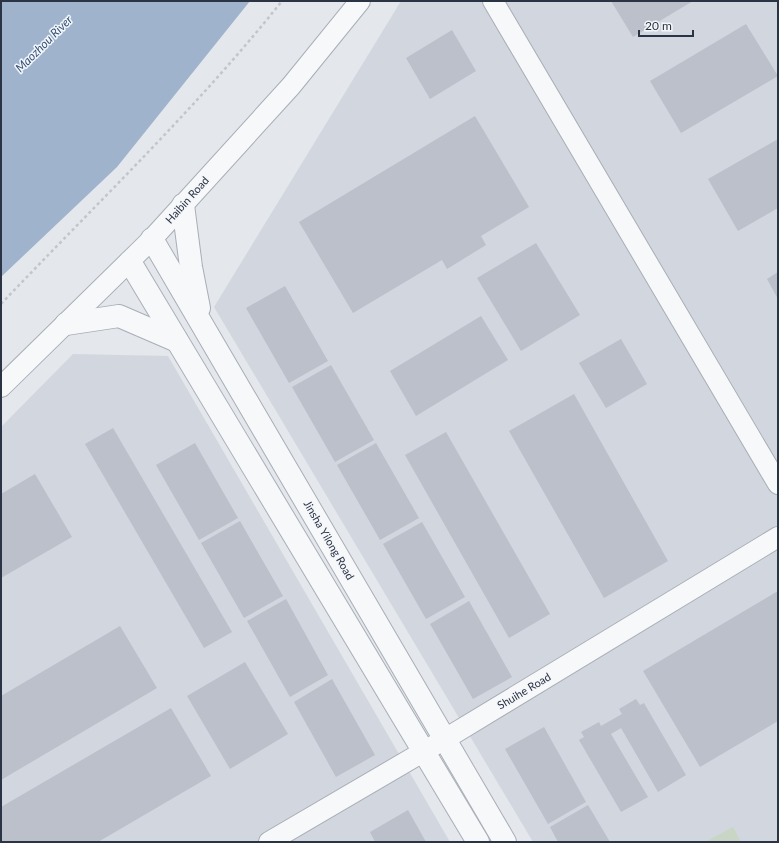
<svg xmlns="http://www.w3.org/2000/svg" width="779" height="843" font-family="Lato,sans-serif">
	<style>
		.built { fill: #d2d6de }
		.green { fill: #c9d6c5 }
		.water { fill: #9fb4cc }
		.building { fill: #bbc0ca }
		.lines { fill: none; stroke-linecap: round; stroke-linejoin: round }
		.minor-casing { stroke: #a9aeb7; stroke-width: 22 }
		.tertiary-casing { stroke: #a9aeb7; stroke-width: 24 }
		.path { stroke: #c2c5cb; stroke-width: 2.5; stroke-dasharray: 3 3; stroke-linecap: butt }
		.minor { stroke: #f7f8fa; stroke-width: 20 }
		.tertiary { stroke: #f7f8fa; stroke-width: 22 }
		.labels { text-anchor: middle; stroke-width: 3; stroke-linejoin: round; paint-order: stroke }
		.street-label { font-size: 11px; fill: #2b3445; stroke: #f4f6f9 }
		.water-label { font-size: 12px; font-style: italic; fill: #34527a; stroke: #f4f6f9 }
	</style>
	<rect width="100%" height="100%" fill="#e4e7ec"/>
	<!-- built -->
	<g class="built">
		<polygon points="401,1 778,1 778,842 533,842 214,307"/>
		<polygon points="73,354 168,356 450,842 1,842 1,427"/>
	</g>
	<!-- green -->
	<polygon class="green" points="733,827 741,842 705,842"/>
	<!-- water -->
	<polygon class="water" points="1,1 250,1 117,167 1,277"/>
	<!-- building -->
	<g class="building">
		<polygon points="611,1 693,1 633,37"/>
		<polygon points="746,24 778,76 681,133 650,81"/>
		<polygon points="452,30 476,71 430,99 406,58"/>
		<polygon points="475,116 529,207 481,236 486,245 447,269 442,260 353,313 299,222"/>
		<polygon points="778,139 778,208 738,231 708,179"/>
		<polygon points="536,243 580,315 521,351 477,278"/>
		<polygon points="778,272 778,299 767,279"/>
		<polygon points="285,286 328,361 289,383 246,308"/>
		<polygon points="481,316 508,360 416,416 390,371"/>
		<polygon points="621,339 647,384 606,408 579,363"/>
		<polygon points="331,365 374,440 335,462 292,387"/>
		<polygon points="574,394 668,561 604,598 509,431"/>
		<polygon points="113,428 232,632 204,648 85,444"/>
		<polygon points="446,432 550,614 509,638 405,455"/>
		<polygon points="195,443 238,518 199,540 156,465"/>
		<polygon points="376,443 419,518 380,540 337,465"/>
		<polygon points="35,474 72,537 1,578 1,494"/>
		<polygon points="240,521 283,596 244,618 201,543"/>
		<polygon points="422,522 465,597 426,619 383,544"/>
		<polygon points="778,591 778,721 700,767 643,671"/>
		<polygon points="286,599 328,675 290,697 247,621"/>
		<polygon points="469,601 512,677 473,699 430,624"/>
		<polygon points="120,626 157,688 1,780 1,696"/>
		<polygon points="245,662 288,734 230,769 187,696"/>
		<polygon points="332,679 375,755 336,777 294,702"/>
		<polygon points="636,699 640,705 644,703 686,775 658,792 621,728 611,734 648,797 621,812 579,740 584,737 581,732 599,722 601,726 622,714 619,709"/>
		<polygon points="171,708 211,776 98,842 1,842 1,807"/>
		<polygon points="544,727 586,802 548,824 505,749"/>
		<polygon points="588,805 610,842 558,842 550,827"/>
		<polygon points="408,810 426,842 375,842 370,832"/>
	</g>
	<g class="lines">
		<defs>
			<g id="minor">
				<polyline points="493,1 778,484"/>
				<polyline points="1,387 152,239 291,86 360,1"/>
				<polyline points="269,842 445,739 778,537"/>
			</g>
			<g id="tertiary">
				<polyline points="183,205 191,267 199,308"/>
				<polyline points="152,239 505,842"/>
				<polyline points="130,262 478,842"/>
				<polyline points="66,324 119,316 177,341"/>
			</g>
		</defs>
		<!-- minor casing -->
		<use href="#minor" class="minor-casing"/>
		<!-- tertiary casing -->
		<use href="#tertiary" class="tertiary-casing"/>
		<!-- path -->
		<path class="path" d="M1,304c95,-100 195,-195 281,-303"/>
		<!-- minor -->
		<use href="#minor" class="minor"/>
		<!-- tertiary -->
		<use href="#tertiary" class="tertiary"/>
	</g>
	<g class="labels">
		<!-- street labels -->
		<g class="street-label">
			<text transform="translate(187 200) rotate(-48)" y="4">Haibin Road</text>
			<text transform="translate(329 540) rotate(60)" y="4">Jinsha Yilong Road</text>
			<text transform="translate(524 691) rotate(-31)" y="4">Shuihe Road</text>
		</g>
		<!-- water labels -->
		<g class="water-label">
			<text transform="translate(44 44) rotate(-45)" y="4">Maozhou River</text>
		</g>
	</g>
	<!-- border -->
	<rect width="779" height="843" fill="none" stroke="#2b3445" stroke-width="4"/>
	<!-- scale -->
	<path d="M639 30v6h54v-6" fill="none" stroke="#2b3445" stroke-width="2"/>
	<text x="645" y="30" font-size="12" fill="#2b3445" stroke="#f4f6f9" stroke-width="3" paint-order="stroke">20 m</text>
</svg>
